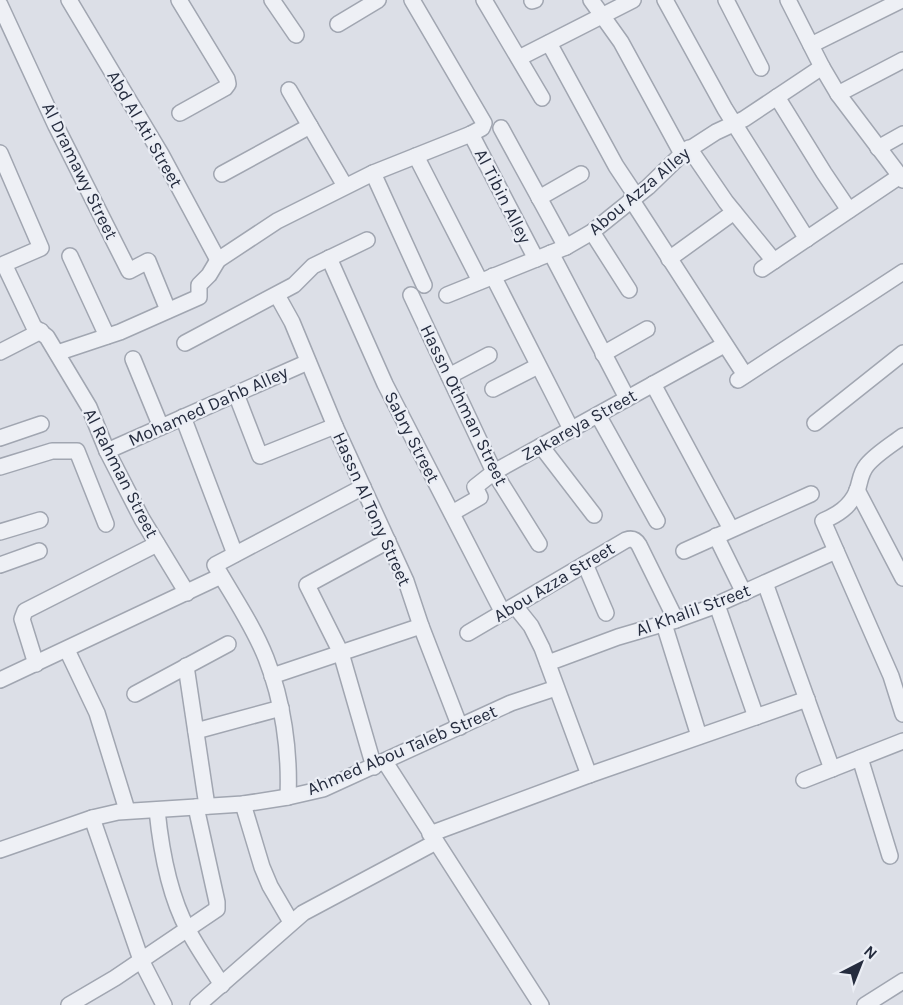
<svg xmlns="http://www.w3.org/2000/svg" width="903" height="1005" font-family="Karla,sans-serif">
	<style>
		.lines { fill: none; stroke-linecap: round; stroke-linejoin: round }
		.street-casing { stroke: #a1a6b1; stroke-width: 18 }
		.street { stroke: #eef0f5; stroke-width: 15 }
		.labels { text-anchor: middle; stroke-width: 4.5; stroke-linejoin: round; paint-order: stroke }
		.street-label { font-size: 18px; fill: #252c3e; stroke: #ebeef5 }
	</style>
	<rect width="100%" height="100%" fill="#dcdfe7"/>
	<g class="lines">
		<defs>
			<g id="street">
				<polyline points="69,0 161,154 218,260"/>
				<polyline points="179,0 227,79 228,84 225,88 180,113"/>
				<polyline points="272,0 296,35"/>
				<polyline points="484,0 542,98"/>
				<polyline points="591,0 621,42 682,154"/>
				<polyline points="665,0 725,109 807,239"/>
				<polyline points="726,0 761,68"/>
				<polyline points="788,0 822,67 838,94 903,180"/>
				<polyline points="532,1 535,0"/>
				<polyline points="0,5 56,126 129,271 148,261 168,310"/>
				<polyline points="338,24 378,0"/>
				<polyline points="549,43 616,166 636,196"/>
				<polyline points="811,45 902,0"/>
				<polyline points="519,58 633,0"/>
				<polyline points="289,90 345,186"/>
				<polyline points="838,94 903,60"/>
				<polyline points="777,97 824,173 849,210"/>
				<polyline points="501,128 566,247"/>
				<polyline points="471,134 536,259"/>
				<polyline points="689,148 726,202 774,261"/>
				<polyline points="878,148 903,134"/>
				<polyline points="0,153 41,248 4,264 34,327 47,337 89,407 107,451 142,519 187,593"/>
				<polyline points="416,156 480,281"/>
				<polyline points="373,173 424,285"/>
				<polyline points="222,174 310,126"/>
				<polyline points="539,198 581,174"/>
				<polyline points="631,199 745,375"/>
				<polyline points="592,232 629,290"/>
				<polyline points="551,253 627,398"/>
				<polyline points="70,256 107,336"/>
				<polyline points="329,258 385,384 503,613"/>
				<polyline points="669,259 734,212"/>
				<polyline points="762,269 900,176"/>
				<polyline points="493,276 571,429"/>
				<polyline points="277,295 292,322 335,426 406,581 421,626 460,727"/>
				<polyline points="411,295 494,472 539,544"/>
				<polyline points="447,295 566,247 592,232 648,187 682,154 716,132 744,119 822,67"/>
				<polyline points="185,343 294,285 313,266 367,240"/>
				<polyline points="0,352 41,331"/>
				<polyline points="57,353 120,332 199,297 199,285 209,275 218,260 277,221 373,173 471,134 482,128 484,123 412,0"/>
				<polyline points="603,354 647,329"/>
				<polyline points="133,359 161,427"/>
				<polyline points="449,376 489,355"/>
				<polyline points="738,380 903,272"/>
				<polyline points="653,384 731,529"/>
				<polyline points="493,389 538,366"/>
				<polyline points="236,394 260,456 335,426"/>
				<polyline points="598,415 657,521"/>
				<polyline points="183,417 235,554"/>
				<polyline points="815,423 903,353"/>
				<path d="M903,436c-12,9 -27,18 -36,29 -7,8 -7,18 -10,26 -7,16 -20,24 -34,30l68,155 12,38"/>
				<polyline points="0,438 41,424"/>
				<polyline points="541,446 594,515"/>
				<polyline points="107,451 308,362"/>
				<polyline points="0,467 52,451 77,451 106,524"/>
				<polyline points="857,490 903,578"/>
				<polyline points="452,513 480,497 475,487 494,472 724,345"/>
				<polyline points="0,532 40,520"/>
				<polyline points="716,536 744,593"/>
				<polyline points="684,551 811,494"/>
				<polyline points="585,564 606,613"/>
				<polyline points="0,565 39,551"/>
				<polyline points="765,583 832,769"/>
				<polyline points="717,605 756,717"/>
				<polyline points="515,606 531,626 542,648 589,775"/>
				<polyline points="664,624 699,736"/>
				<path d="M468,633l158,-93c6,-2 10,0 13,5l37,75"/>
				<polyline points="67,650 97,713 127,810"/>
				<polyline points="548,663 618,637 676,620 709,608 836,551"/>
				<polyline points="36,664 22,619 25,611 157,544"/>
				<polyline points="186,666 207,806"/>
				<polyline points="272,676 421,626"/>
				<polyline points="0,680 221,576"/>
				<polyline points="135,694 228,644"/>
				<polyline points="196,731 281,708"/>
				<polyline points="860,758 890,856"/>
				<polyline points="385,762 541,1005"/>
				<polyline points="374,767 341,653 307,585 388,541"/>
				<polyline points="804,780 903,741"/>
				<path d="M288,797c2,-46 -5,-96 -22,-139 -13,-33 -34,-63 -51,-93l148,-78"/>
				<polyline points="243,804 262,867 270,886 291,922"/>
				<path d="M157,810c4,40 12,85 31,120 10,19 23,37 34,55"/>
				<polyline points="92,818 141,960 164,1005"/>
				<polyline points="430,834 589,775 807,699"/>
				<polyline points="0,850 92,818 118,812 243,804 288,797 323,789 511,703 556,688"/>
				<polyline points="69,1005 115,978 217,909 217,902 196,807"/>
				<polyline points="198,1005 303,913 436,842"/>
				<polyline points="865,1005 903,981"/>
			</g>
		</defs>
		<!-- street casing -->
		<use href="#street" class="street-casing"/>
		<!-- street -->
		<use href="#street" class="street"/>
	</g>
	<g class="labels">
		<!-- street labels -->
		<g class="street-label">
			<text transform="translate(145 129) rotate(60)" y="6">Abd Al Ati Street</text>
			<text transform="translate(80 171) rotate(64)" y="6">Al Dramawy Street</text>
			<text transform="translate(639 191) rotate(-40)" y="6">Abou Azza Alley</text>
			<text transform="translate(503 196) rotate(63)" y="6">Al Tibin Alley</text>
			<text transform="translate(464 405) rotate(64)" y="6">Hassn Othman Street</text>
			<text transform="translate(208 406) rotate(-24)" y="6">Mohamed Dahb Alley</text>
			<text transform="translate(579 425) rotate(-29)" y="6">Zakareya Street</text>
			<text transform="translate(412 437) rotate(63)" y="6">Sabry Street</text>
			<text transform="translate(121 473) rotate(63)" y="6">Al Rahman Street</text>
			<text transform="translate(372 509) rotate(66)" y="6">Hassn Al Tony Street</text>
			<text transform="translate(554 582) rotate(-31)" y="6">Abou Azza Street</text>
			<text transform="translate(693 610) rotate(-20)" y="6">Al Khalil Street</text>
			<text transform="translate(402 750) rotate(-23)" y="6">Ahmed Abou Taleb Street</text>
		</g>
	</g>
	<!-- north arrow -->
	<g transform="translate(861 963) rotate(42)" stroke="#ebeef5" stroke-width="4.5" paint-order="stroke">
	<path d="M0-4.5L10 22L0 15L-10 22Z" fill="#252c3e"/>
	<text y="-9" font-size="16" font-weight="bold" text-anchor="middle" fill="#252c3e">N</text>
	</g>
</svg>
